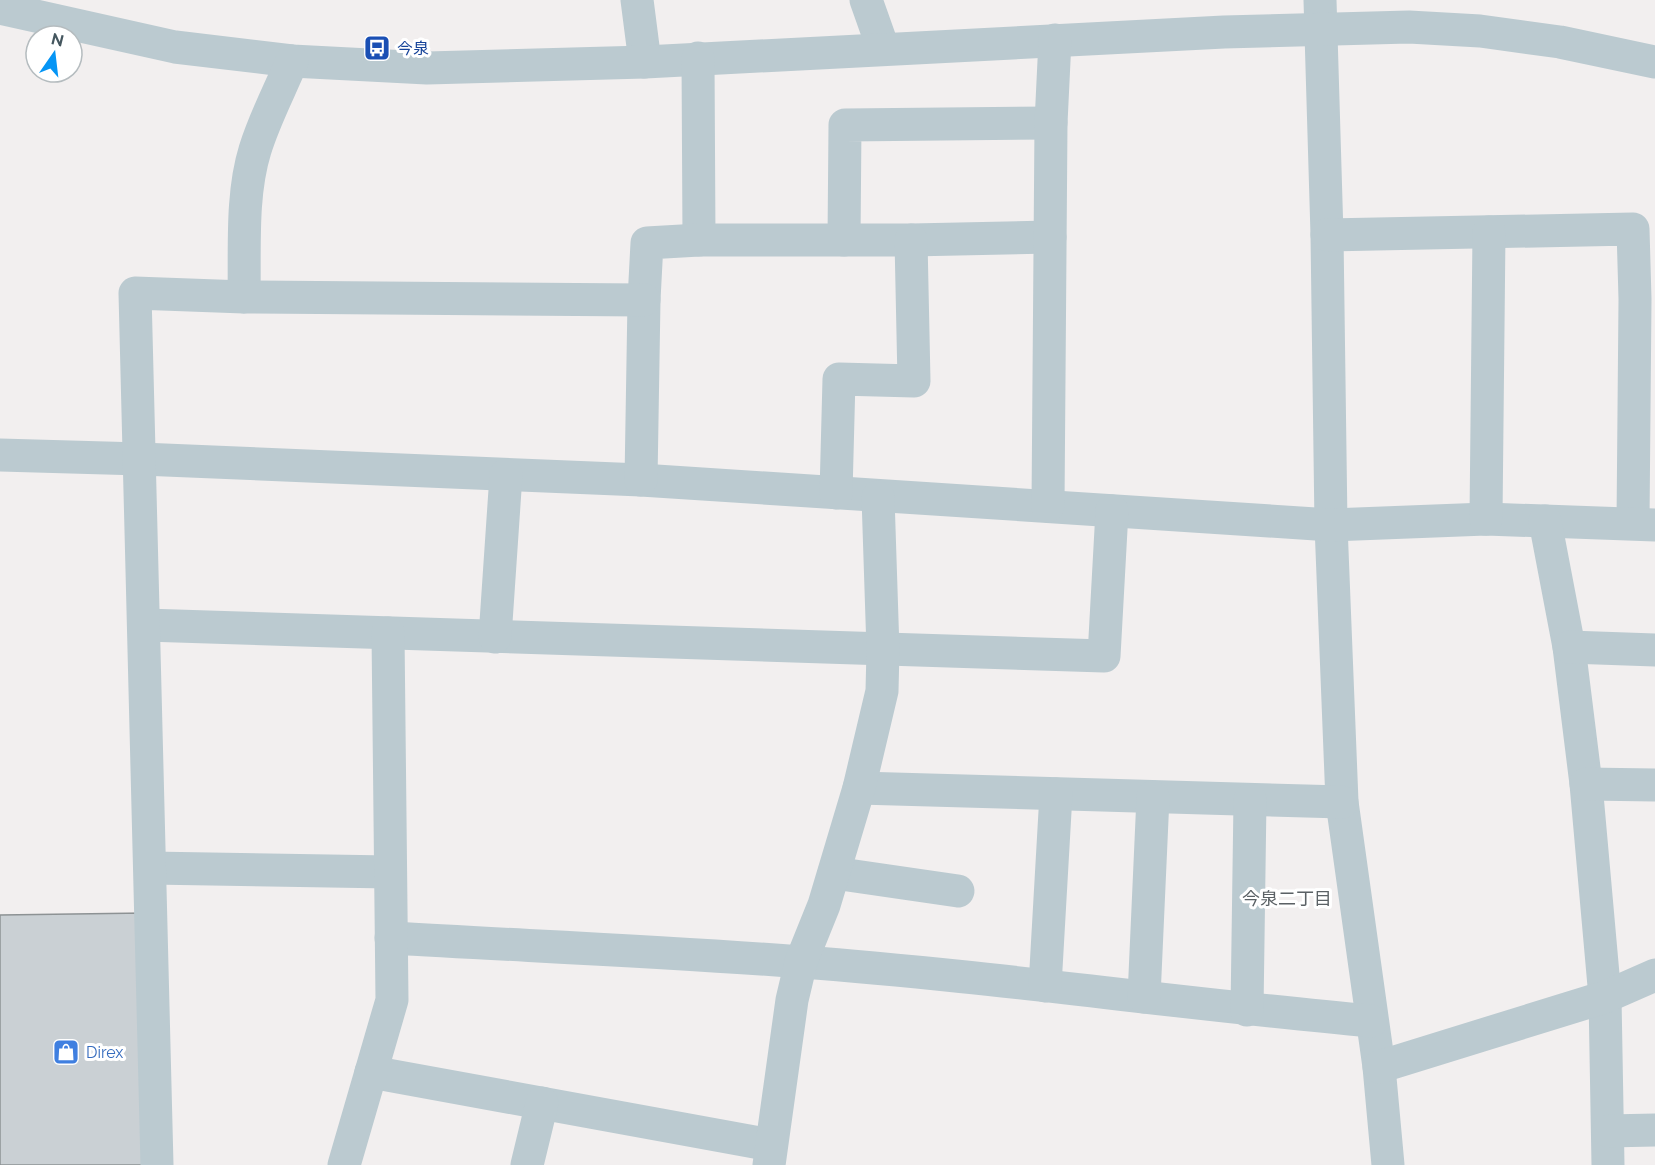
<svg xmlns="http://www.w3.org/2000/svg" width="1655" height="1165" font-family="Raleway,'Noto Sans JP',sans-serif">
	<style>
		.building { fill: #cad0d4; stroke: #8d9294; stroke-width: 1.5 }
		.lines { fill: none; stroke-linecap: round; stroke-linejoin: round }
		.minor { stroke: #bbcad0; stroke-width: 33 }
		.labels { text-anchor: middle; stroke-width: 6; stroke-linejoin: round; paint-order: stroke }
		.transit-label { font-size: 16px; fill: #164399; stroke: #fff; text-anchor: start }
		.shop-label { font-size: 16px; fill: #366cbe; stroke: #fff; text-anchor: start }
		.neighbourhood-label { font-size: 18px; fill: #5b6165; stroke: #fff }
	</style>
	<rect width="100%" height="100%" fill="#f2efef"/>
	<!-- building -->
	<polygon class="building" points="145,913 149,1165 0,1165 0,915"/>
	<g class="lines">
		<!-- minor -->
		<g class="minor">
			<polyline points="637,0 645,62"/>
			<polyline points="866,0 883,48"/>
			<polyline points="1320,0 1327,235 1331,525 1342,802 1379,1067 1388,1165"/>
			<polyline points="0,8 175,47 292,61 427,68 645,62 1224,32 1409,27 1480,31 1560,42 1655,62"/>
			<polyline points="698,58 699,240"/>
			<polyline points="1327,235 1633,229 1635,299 1633,523"/>
			<polyline points="844,240 845,125 1051,123"/>
			<path d="M244,297c1,-47 -3,-102 11,-147 9,-30 25,-60 37,-89"/>
			<polyline points="0,455 141,459 641,480 1331,525 1486,519 1655,525"/>
			<polyline points="641,480 644,300 647,243 699,240 911,240 1050,237"/>
			<polyline points="836,493 839,379 914,381 911,240"/>
			<polyline points="1048,506 1051,123 1055,40"/>
			<polyline points="1486,519 1489,232"/>
			<polyline points="1545,521 1569,647 1586,784 1605,997 1608,1165"/>
			<polyline points="145,625 1104,656 1112,511"/>
			<polyline points="495,637 506,475"/>
			<polyline points="1569,647 1655,650"/>
			<polyline points="1586,784 1655,785"/>
			<polyline points="859,788 1342,802"/>
			<polyline points="150,868 390,872"/>
			<polyline points="834,873 958,891"/>
			<path d="M391,938c136,8 273,13 410,24 190,14 380,42 570,59"/>
			<polyline points="1045,986 1056,794"/>
			<polyline points="1144,997 1153,797"/>
			<polyline points="1247,1010 1250,800"/>
			<polyline points="1379,1067 1605,997 1655,975"/>
			<polyline points="371,1072 771,1145"/>
			<polyline points="1608,1131 1655,1130"/>
			<polyline points="157,1165 135,293 244,297 644,300"/>
			<polyline points="344,1165 392,1000 388,633"/>
			<polyline points="527,1165 542,1103"/>
			<polyline points="769,1165 792,1000 801,962 824,905 859,788 882,691 883,650 878,497"/>
		</g>
	</g>
	<!-- icons -->
	<defs>
		<symbol id="bus-square" viewBox="-11 -11 22 22"><rect x="-9" y="-9" width="18" height="18" rx="4" fill="#1a4fb4" stroke="#fff"/><path d="M-5-6H5V4H4V6H2V4H-2V6H-4V4H-5ZM-3.5-4V0h7V-4ZM-3.5 1.2v1.5H-2V1.2ZM2 1.2v1.5H3.5V1.2Z" fill="#fff"/></symbol>
		<symbol id="shop-square" viewBox="-11 -11 22 22"><rect x="-9" y="-9" width="18" height="18" rx="4" fill="#3f7fe0" stroke="#fff"/><path d="M-5-2.5h2.3a2.7 3.5 0 0 1 5.4 0H5L5.5 6h-11ZM-1.5-2.5h3a1.5 2.3 0 0 0-3 0Z" fill="#fff"/></symbol>
	</defs>
	<g fill-rule="evenodd">
		<use href="#bus-square" x="362" y="33" width="30" height="30"/>
		<use href="#shop-square" x="51" y="1037" width="30" height="30"/>
	</g>
	<g class="labels">
		<!-- transit labels -->
		<g class="transit-label">
			<text x="397" y="54">今泉</text>
		</g>
		<!-- shop labels -->
		<g class="shop-label">
			<text x="86" y="1058">Direx</text>
		</g>
		<!-- neighbourhood labels -->
		<g class="neighbourhood-label">
			<text x="1287" y="905">今泉二丁目</text>
		</g>
	</g>
	<!-- north arrow -->
	<g transform="translate(54 54) rotate(14)"><circle r="28" fill="#ffffff" stroke="#b5bcbf" stroke-width="1.5"/>
	<path d="M0-4.5L10 22L0 15L-10 22Z" fill="#0595f5"/>
	<text y="-9" font-size="16" font-weight="bold" text-anchor="middle" fill="#45575f">N</text>
	</g>
</svg>
